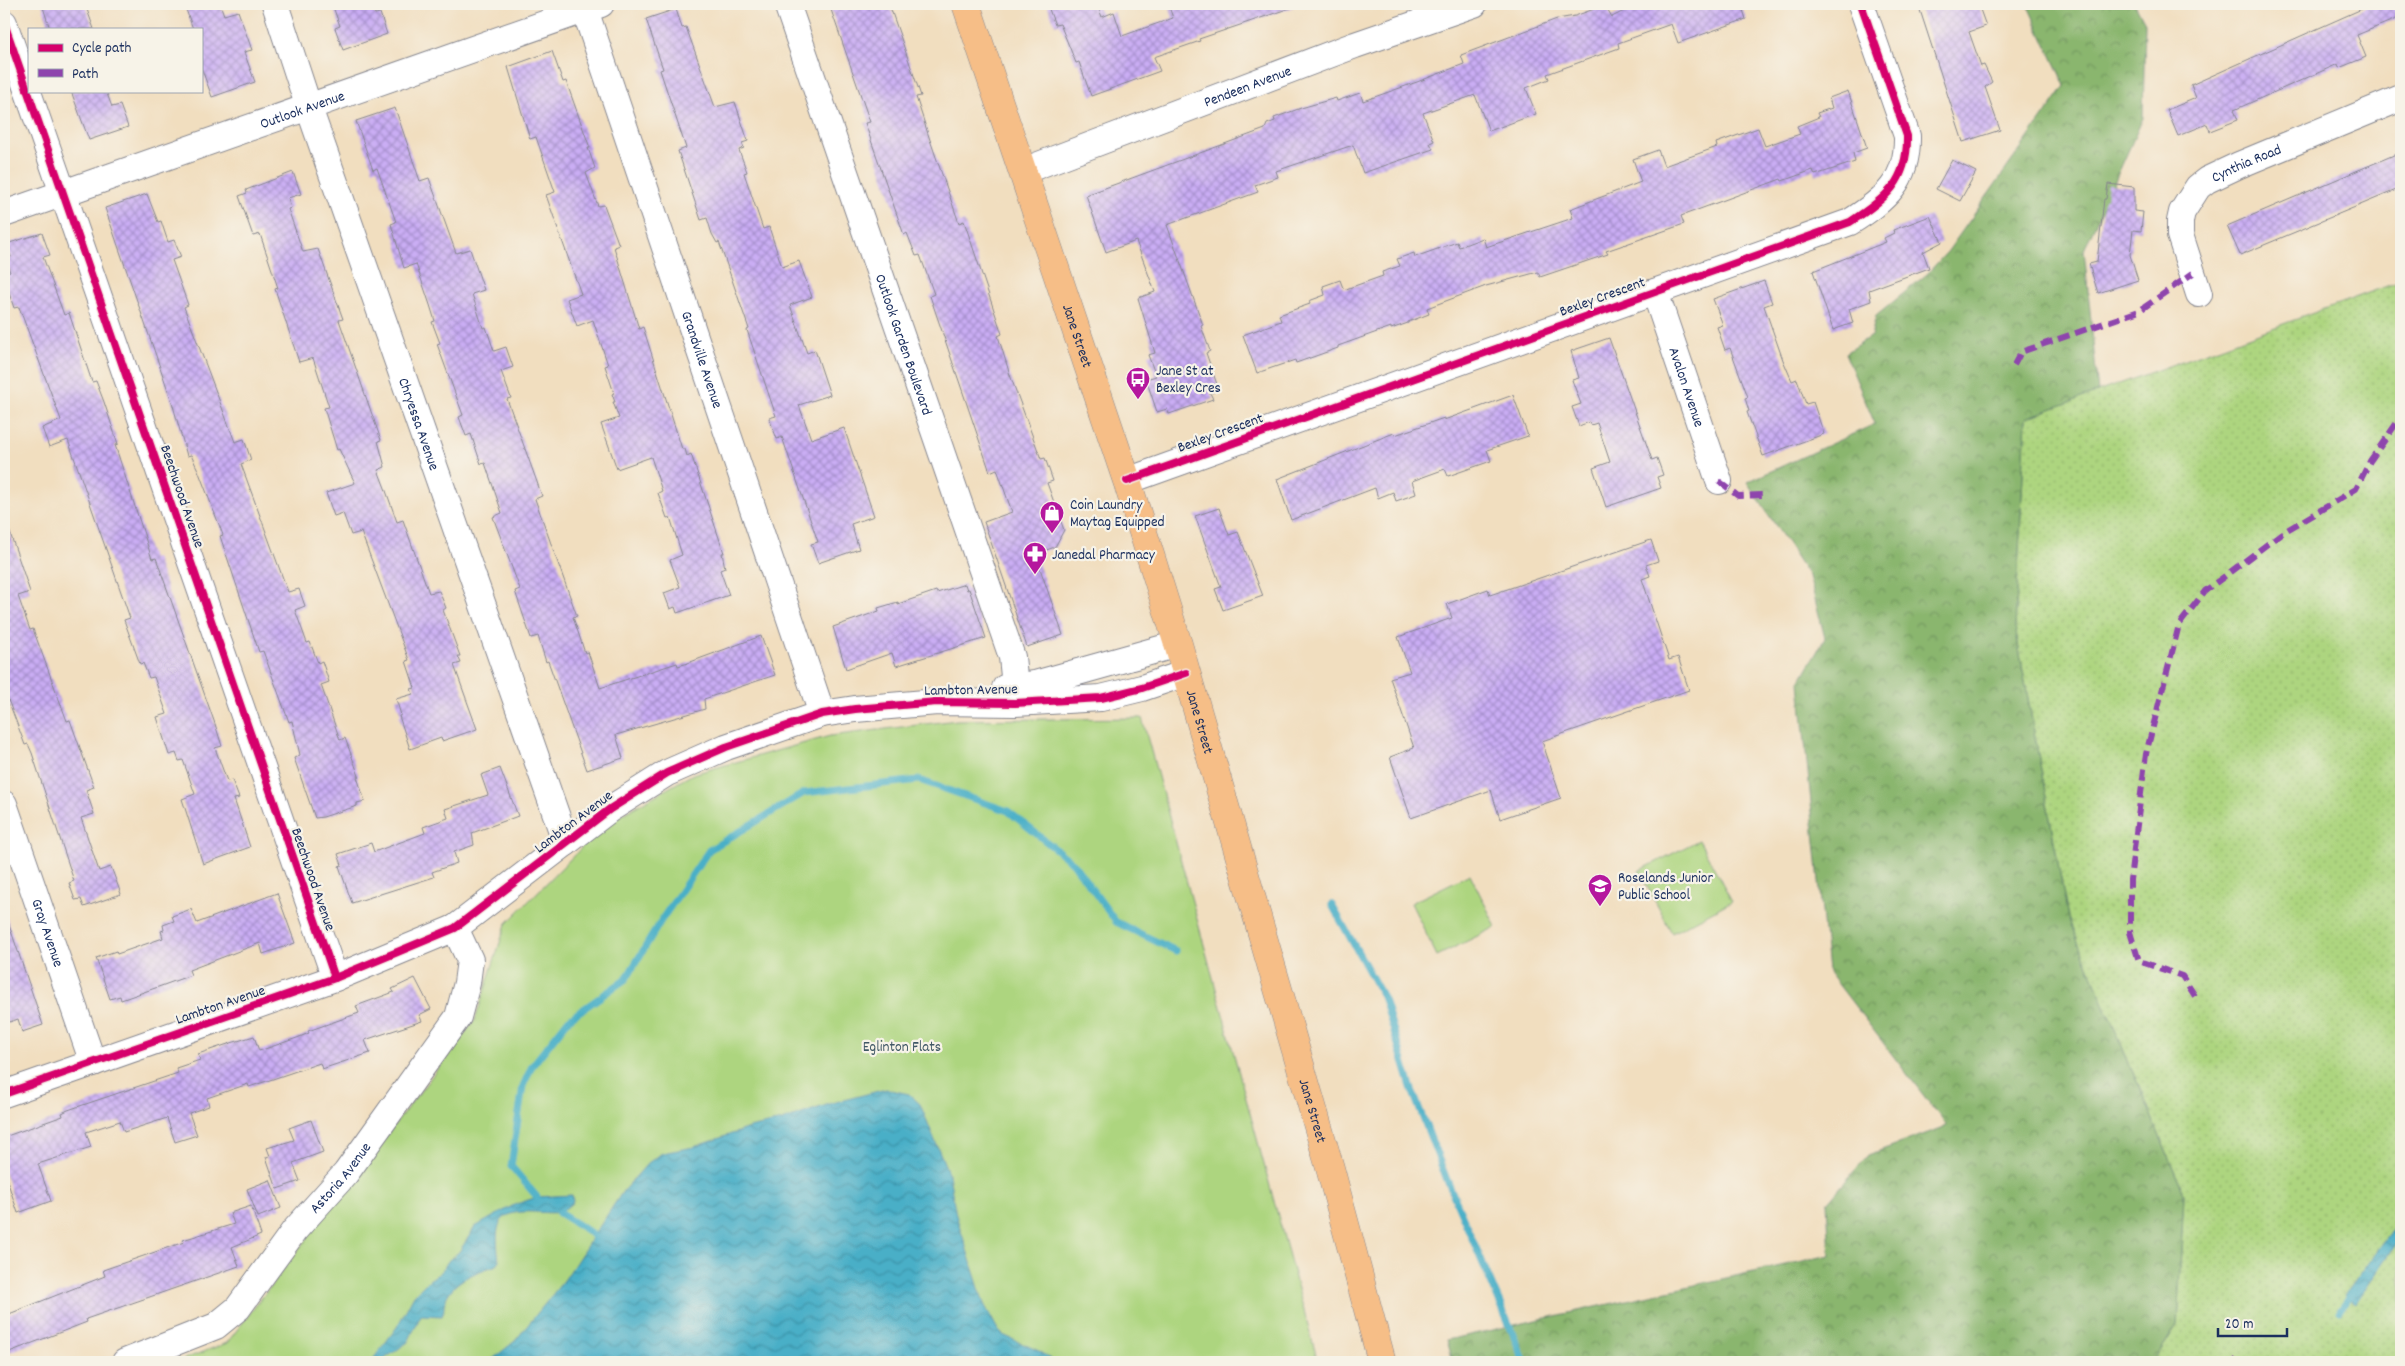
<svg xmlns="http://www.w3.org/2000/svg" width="2405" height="1366" font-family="Dekko,sans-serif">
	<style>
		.grass { fill: url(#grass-dots); stroke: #64826e }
		.forest { fill: url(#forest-crowns); stroke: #527266 }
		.park { fill: #add57f; stroke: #64826e }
		.water { fill: url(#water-waves); stroke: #326f92 }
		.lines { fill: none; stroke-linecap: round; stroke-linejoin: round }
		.stream { stroke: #48afc7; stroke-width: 7 }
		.building { fill: url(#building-cross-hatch) }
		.minor-casing { stroke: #86868e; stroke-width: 28 }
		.major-casing { stroke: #86868e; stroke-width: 29 }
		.minor { stroke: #fff; stroke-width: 26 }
		.major { stroke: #f6be87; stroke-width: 28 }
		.quiet { stroke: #8e44ad; stroke-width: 6; stroke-dasharray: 12 6; stroke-linecap: butt }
		.cycleway-casing { stroke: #f7f3e8; stroke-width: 11 }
		.cycleway { stroke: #d6006c; stroke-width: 8 }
		.labels { text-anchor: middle; stroke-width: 4.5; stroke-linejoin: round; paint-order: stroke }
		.street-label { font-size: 15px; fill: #1b2f5e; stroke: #f7f3e8 }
		.poi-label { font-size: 15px; fill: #1b2f5e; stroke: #f7f3e8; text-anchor: start }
		.park-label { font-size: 15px; fill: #405866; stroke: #f7f3e8 }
	</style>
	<defs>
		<pattern id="grass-dots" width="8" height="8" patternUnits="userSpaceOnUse" patternTransform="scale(1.25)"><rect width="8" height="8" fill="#add57f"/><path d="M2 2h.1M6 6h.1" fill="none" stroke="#94b770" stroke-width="1.8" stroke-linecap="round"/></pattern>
		<pattern id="forest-crowns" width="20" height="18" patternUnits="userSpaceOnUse" patternTransform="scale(1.25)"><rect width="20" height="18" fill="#8ab66e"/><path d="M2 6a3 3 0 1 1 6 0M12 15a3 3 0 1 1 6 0" fill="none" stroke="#70945e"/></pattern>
		<pattern id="water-waves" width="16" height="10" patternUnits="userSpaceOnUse" patternTransform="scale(1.25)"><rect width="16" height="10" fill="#48afc7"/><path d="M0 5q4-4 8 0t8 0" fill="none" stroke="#3b8fa5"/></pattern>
		<pattern id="building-cross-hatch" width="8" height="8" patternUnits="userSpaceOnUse" patternTransform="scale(1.25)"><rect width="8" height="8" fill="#caadf4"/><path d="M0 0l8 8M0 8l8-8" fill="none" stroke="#a38dc9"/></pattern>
	</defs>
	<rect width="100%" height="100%" fill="#f7f3e8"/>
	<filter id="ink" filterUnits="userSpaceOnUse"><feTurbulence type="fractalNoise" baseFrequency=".02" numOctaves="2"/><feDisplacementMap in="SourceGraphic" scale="10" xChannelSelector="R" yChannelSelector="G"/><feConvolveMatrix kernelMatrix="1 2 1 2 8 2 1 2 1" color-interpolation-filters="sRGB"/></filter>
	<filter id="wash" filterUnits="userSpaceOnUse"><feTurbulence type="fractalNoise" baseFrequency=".0096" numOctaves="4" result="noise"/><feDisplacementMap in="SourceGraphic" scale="20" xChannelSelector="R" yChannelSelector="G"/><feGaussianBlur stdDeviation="1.12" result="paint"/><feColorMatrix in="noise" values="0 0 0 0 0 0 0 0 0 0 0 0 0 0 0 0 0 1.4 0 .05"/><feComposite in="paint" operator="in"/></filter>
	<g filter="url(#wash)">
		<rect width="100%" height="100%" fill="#f1debf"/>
		<!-- grass -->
		<polygon class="grass" points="2401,281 2401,1362 2153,1362 2177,1325 2184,1194 2068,918 2015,627 2026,418"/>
		<!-- forest -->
		<polygon class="forest" points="2027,4 2135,4 2145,23 2143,118 2084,250 2098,392 2026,418 2015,627 2068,918 2184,1194 2177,1325 2153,1362 1453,1362 1447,1340 1830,1255 1827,1203 1868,1155 1947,1126 1828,971 1799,683 1825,638 1809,576 1747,482 1875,424 1845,353 1871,336 1876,316 1927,274 1948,251 2065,86"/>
		<!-- park -->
		<g class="park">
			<polygon points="1142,718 1318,1362 176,1362 227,1343 475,1020 506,924 605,824 693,774 830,736 957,720"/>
			<polygon points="1699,840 1732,901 1672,933 1639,871"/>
			<polygon points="1470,874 1496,927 1437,956 1411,903"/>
		</g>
		<!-- water -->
		<g class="water">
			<polygon points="886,1089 909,1094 920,1104 949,1175 956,1215 984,1304 998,1330 1003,1335 1041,1352 1054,1362 489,1362 515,1341 565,1279 623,1191 648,1163 662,1153 694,1147 749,1128 782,1121 832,1103"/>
			<path d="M572,1195l1,7 -12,10c-18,4 -58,-10 -63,17 -2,10 0,22 1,32l-2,4c-20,7 -44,14 -52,36 -2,5 0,10 -3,15l-21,-1 -13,27 -28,20h-9l26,-35 17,-32 15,-15 11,-7 9,-13 10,-8 16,-25 39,-22 23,-8z"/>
			<polygon points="2401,1218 2401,1237 2356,1303 2345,1295"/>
		</g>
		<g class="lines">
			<!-- stream -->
			<g class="stream">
				<polyline points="1332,905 1384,999 1411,1087 1447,1180 1525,1362"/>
				<polyline points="537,1197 511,1166 523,1086 532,1066 569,1019 626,979 662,919 709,850 804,793 919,780 1008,811 1073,863 1116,922 1176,951"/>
				<polyline points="559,1213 588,1231 599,1242"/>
				<polyline points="2340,1310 2354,1290"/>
			</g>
		</g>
		<g id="blocks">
			<!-- building -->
			<g class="building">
				<polygon points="42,4 85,4 94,29 50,29"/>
				<polygon points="184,4 220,4 224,15 238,11 252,50 244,52 255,82 212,97 201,67 201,29 193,29"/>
				<polygon points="332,4 371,4 375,14 380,13 387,34 343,50 335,28 340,26"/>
				<polygon points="829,4 889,4 921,96 916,97 929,137 959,223 964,221 1002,334 998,336 1010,375 1041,459 1045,458 1053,481 1047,483 1064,530 1055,547 1035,554 1063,635 1027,647 984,522 1012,512 997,469 990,472 930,296 934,294 920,255 916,256 907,233 904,235 865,123 870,122"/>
				<polygon points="1047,4 1097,4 1102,17 1114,12 1122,36 1173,18 1168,4 1293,4 1293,7 1199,39 1200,41 1154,57 1160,71 1091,96 1079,62 1076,63 1060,24 1055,25"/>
				<polygon points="1638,4 1741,4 1746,19 1678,43 1671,24 1618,43 1619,48 1547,74 1549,79 1526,88 1536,114 1489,131 1475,95 1423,113 1434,141 1430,143 1433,149 1363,173 1353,145 1276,171 1278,177 1255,185 1258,192 1167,225 1203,325 1201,326 1210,351 1206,353 1219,390 1210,393 1213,399 1169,414 1167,409 1157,412 1146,379 1156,376 1148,355 1155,353 1138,298 1155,292 1136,241 1106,252 1086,195 1265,129 1267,124 1275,121 1274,118 1301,108 1336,98 1337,101 1360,93 1363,101 1417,82 1464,64 1461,55 1557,19 1575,16 1605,5 1612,17"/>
				<polygon points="1918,4 1978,4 1986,26 1969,32 1981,66 1984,65 1992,82 1985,87 2000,130 1963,142"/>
				<polygon points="2373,4 2401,4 2401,17 2357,35 2366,57 2339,68 2338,64 2234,110 2238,120 2210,131 2207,124 2178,136 2167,110 2196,98 2191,85"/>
				<polygon points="676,9 682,28 686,27 715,107 735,102 748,141 742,143 744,148 739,150 747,172 744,173 763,229 769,227 782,267 799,261 812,297 790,305 807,353 815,350 830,395 799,405 811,439 844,428 874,516 851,524 859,549 818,563 811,544 818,542 782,437 777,439 769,418 776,416 747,330 749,329 719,242 717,243 712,234 707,218 701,220 678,151 686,148 660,70 663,69 646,19"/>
				<polygon points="552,51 563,82 566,81 590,148 588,148 595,168 586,173 598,206 604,205 619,245 614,247 639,329 643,327 682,449 685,449 687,456 691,454 724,553 722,553 725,568 720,570 729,595 677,613 675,607 670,609 664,593 680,587 670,560 682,555 670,517 667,518 658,493 662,491 651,457 617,469 601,424 619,418 613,402 615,402 612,394 614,393 605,366 608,365 593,320 577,326 567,299 581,294 546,195 555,192 536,137 530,139 508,67"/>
				<polygon points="71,91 106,91 112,107 120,105 128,127 89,140"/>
				<polygon points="1848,91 1867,148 1853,153 1855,162 1815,175 1813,170 1782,181 1781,179 1681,216 1684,224 1606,251 1608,254 1540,277 1538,272 1486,286 1427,308 1429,314 1408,322 1408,323 1391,329 1391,327 1338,346 1338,348 1296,363 1295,360 1257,373 1243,335 1281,321 1279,315 1310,304 1309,301 1325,295 1323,286 1340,280 1343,288 1346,289 1383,276 1382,272 1400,266 1397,259 1414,253 1415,257 1457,242 1459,247 1483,238 1486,247 1573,218 1570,209 1641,182 1633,159 1658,150 1664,166 1717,147 1716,143 1758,128 1765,146 1800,134 1797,126 1819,117 1817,113 1832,108 1829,98"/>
				<polygon points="395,108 420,181 429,178 456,253 470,249 484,290 472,294 483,328 486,327 494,351 506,347 513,367 501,371 511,398 507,399 542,496 535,499 577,616 573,617 585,653 588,652 600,688 677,663 678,666 685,664 761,636 775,675 704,699 705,709 616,735 623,758 587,770 548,661 546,662 538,636 531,638 515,591 520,589 493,517 502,513 485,463 481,464 471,434 466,436 459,417 463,415 437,344 440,343 432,322 435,321 430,305 416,264 404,268 391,224 396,222 377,168 373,170 356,121"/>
				<polygon points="2401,152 2401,188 2240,255 2227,226"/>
				<polygon points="1952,160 1976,172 1960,201 1936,189"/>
				<polygon points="293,172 301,194 288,198 291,208 288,209 303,252 318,249 343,319 339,320 381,440 378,441 385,467 378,470 385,488 397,522 403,520 429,593 439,591 446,608 443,610 460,656 458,656 461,663 454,665 477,729 442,741 441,738 410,749 399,716 401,715 396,699 413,694 411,689 415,688 406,661 409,660 361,532 351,535 343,513 334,516 326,493 355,483 339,449 337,450 324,408 329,407 313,358 299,362 275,289 278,288 260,234 253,236 239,196 247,193 246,190"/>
				<polygon points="2108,184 2134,187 2134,211 2143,212 2141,231 2133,230 2130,255 2138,280 2098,293 2089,264 2097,262 2104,199 2106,199"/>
				<polygon points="147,194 158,222 161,221 168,242 174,240 181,257 172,260 188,305 184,307 235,442 244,439 251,460 241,464 288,592 299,589 305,606 295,610 307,643 310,642 318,663 322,661 329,682 321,685 340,740 345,738 359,776 357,777 365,801 357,803 357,806 323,817 315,818 294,758 300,755 292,721 289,722 263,651 259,652 220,536 223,535 198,470 191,455 187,456 172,402 105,208"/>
				<polygon points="1930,216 1942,242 1923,252 1929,268 1869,290 1871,301 1849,309 1853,323 1833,330 1813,271 1886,242 1884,238 1894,233 1893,230"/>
				<polygon points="42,233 50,255 43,257 64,315 69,313 92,382 96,381 104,402 118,444 115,445 152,559 156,558 214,721 222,746 215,748 227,781 232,780 239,798 234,799 250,847 203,864 182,799 195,794 183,760 179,761 176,753 169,755 157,717 167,714 154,677 149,678 143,663 140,664 124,620 130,618 68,440 49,447 42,428 61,420 19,307 14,308 4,278 4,274 10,272 5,259 11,257 6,244"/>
				<polygon points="1764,281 1772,303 1764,306 1783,360 1792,381 1797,379 1806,404 1813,402 1824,434 1763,456 1747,412 1749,411 1745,398 1748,397 1730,348 1725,350 1717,327 1723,325 1713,299"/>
				<polygon points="1609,338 1652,460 1657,458 1663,475 1657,477 1661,488 1606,507 1593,468 1610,462 1597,423 1591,425 1589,422 1579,426 1572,407 1581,404 1572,380 1579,378 1571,351"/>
				<polygon points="1513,395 1528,436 1487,450 1491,461 1448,476 1445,469 1412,481 1416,494 1396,501 1393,492 1378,498 1375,488 1291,520 1277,479 1394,433 1395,435 1444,418 1444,420"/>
				<polygon points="1219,508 1229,535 1238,532 1263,596 1223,610 1215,589 1221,587 1195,516"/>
				<polygon points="4,524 7,524 30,592 18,596 30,630 33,629 67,721 70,720 94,787 86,790 94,814 81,818 99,871 111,867 121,894 84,907 81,899 75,900 69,883 74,881 45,793 32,753 28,744 25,745 4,689"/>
				<polygon points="1651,540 1658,561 1646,565 1650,576 1642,579 1669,660 1678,657 1689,690 1542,741 1561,798 1500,819 1491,790 1411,818 1390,757 1414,748 1390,678 1410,672 1398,637 1452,618 1447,604 1488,589 1490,595"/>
				<polygon points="965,584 967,590 969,589 986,638 896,666 892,653 846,669 833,627 879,611 878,608 898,602 898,604 936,591 937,593"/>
				<polygon points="500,768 518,816 472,833 474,845 454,852 457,863 432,872 434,877 352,903 339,866 342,865 338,854 371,843 374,852 425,833 423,827 448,818 445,809 488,795 481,775"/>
				<polygon points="277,893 295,943 263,954 260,943 189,970 191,975 161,986 121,1000 120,996 110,999 96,958 116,951 117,954 163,938 161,931 164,930 163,925 174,921 172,916 191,909 197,923"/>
				<polygon points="4,919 7,919 43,1025 22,1032 18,1019 4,1024"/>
				<polygon points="415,978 431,1009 419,1015 422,1021 365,1040 370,1053 322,1069 320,1063 249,1087 248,1084 207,1098 209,1106 189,1113 197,1135 175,1142 167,1118 124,1132 120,1121 86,1132 91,1147 38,1164 51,1201 18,1213 4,1171 4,1137 63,1116 62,1113 68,1110 178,1073 176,1068 200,1060 198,1054 231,1043 254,1036 259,1051 297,1038 309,1033 308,1031 359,1013 356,1006 394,992 392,989"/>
				<polygon points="311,1120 323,1152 293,1163 300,1181 277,1189 266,1157 270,1156 267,1148 294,1140 289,1128"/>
				<polygon points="270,1180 281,1208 258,1217 247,1189"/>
				<polygon points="251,1206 261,1235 232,1247 239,1266 86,1319 87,1322 4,1354 4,1316 105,1276 103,1270 184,1242 183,1240 234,1224 230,1213"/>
			</g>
		</g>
	</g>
	<g filter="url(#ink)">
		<use href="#blocks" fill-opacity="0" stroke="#86868e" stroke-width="1"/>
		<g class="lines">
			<defs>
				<g id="minor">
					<path id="s1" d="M275,4l34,104 257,735"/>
					<path id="s2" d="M583,4l239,710"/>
					<path id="s3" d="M787,4l225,653 3,29"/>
					<polyline points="4,23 335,978"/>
					<path id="s4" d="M1023,171l332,-126 119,-41"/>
					<path id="s5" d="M4,214l597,-210"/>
					<path id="s6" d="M1655,292l64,189"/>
					<path id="s7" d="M2199,294l-19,-59v-14l2,-9 16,-25 9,-7 32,-15 162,-67"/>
					<path d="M1127,481l723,-259c36,-23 58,-41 57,-86l-46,-132"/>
					<polyline points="1005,688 1035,684 1178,644"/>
					<path id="s8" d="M4,804l89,259"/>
					<polyline points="4,1094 335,978 455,928 610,809 667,773 726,747 822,714 855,709 937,702 1015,703 1101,698 1142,688 1186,673"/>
					<path id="s9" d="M125,1362l91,-36 22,-18 56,-77 52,-58 112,-156 9,-34 3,-23 -15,-32"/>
				</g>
				<g id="major">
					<path id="s10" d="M966,4l161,477 51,163 152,524 52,194"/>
				</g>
			</defs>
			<!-- minor casing -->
			<use href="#minor" class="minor-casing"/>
			<!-- major casing -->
			<use href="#major" class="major-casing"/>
			<!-- minor -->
			<use href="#minor" class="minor"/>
			<!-- major -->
			<use href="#major" class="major"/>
			<!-- quiet -->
			<g class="quiet">
				<polyline points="2014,365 2021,352 2139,311 2193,273"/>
				<polyline points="1719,481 1738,496 1764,495"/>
				<polyline points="2195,996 2182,976 2139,961 2130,932 2130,880 2146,754 2179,625 2205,591 2282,533 2356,489 2370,461 2401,417"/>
				<polyline points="2235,1362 2237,1359"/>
			</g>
			<defs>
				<g id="cycleway">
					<polyline points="4,23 335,978"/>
					<path d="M1127,481l723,-259c36,-23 58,-41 57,-86l-46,-132"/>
					<polyline points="4,1094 335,978 455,928 610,809 667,773 726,747 822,714 855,709 937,702 1015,703 1101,698 1142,688 1186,673"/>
				</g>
			</defs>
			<!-- cycleway casing -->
			<use href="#cycleway" class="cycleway-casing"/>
			<!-- cycleway -->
			<use href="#cycleway" class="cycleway"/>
		</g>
	</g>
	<!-- icons -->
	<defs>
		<symbol id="bus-pin" viewBox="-11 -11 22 30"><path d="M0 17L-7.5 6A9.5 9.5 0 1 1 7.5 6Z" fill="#b5179e" stroke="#f7f3e8"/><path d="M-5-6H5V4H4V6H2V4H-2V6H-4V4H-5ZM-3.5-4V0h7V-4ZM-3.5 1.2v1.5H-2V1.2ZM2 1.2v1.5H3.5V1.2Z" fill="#fff"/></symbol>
		<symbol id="shop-pin" viewBox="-11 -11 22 30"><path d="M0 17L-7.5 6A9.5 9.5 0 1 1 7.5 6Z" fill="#b5179e" stroke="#f7f3e8"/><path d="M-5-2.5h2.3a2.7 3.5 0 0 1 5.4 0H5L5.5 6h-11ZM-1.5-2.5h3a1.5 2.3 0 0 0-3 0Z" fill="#fff"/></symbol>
		<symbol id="pharmacy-pin" viewBox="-11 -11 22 30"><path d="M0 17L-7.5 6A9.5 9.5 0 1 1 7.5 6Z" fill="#b5179e" stroke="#f7f3e8"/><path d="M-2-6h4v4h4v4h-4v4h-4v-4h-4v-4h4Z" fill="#fff"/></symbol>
		<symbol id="school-pin" viewBox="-11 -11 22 30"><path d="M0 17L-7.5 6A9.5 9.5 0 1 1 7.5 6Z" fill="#b5179e" stroke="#f7f3e8"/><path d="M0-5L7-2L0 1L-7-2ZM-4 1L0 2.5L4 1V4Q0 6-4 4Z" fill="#fff"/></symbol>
	</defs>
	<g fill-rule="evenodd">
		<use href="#bus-pin" x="1124" y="365" width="28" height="38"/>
		<use href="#shop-pin" x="1038" y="499" width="28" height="38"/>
		<use href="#pharmacy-pin" x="1021" y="540" width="28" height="38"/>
		<use href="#school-pin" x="1586" y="872" width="28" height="38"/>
	</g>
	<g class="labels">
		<!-- street labels -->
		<g class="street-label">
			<text dy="5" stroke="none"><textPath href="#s4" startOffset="240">Pendeen Avenue</textPath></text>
			<text dy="5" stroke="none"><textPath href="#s5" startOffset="316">Outlook Avenue</textPath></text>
			<text dy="5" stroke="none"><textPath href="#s7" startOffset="169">Cynthia Road</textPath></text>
			<text transform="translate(1602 296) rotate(-20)" y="5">Bexley Crescent</text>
			<text dy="5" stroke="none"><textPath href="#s10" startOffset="350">Jane Street</textPath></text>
			<text dy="5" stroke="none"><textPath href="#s3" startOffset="360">Outlook Garden Boulevard</textPath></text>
			<text dy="5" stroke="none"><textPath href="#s2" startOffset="375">Grandville Avenue</textPath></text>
			<text dy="5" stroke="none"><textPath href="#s6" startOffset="100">Avalon Avenue</textPath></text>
			<text dy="5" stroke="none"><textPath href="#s1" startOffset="444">Chryessa Avenue</textPath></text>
			<text transform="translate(1220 432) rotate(-20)" y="5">Bexley Crescent</text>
			<text transform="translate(183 496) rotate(71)" y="5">Beechwood Avenue</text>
			<text transform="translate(971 689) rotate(-1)" y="5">Lambton Avenue</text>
			<text dy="5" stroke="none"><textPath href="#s10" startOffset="755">Jane Street</textPath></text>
			<text transform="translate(573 821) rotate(-37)" y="5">Lambton Avenue</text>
			<text transform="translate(314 879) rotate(71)" y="5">Beechwood Avenue</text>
			<text dy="5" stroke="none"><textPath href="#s8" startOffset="136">Gray Avenue</textPath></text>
			<text transform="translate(220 1004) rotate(-19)" y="5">Lambton Avenue</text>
			<text dy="5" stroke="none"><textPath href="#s10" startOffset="1160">Jane Street</textPath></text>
			<text dy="5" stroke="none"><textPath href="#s9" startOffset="292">Astoria Avenue</textPath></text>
		</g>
		<!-- poi labels -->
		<g class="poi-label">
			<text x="1156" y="375">Jane St at<tspan x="1156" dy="17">Bexley Cres</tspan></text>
			<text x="1070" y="509">Coin Laundry<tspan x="1070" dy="17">Maytag Equipped</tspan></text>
			<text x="1052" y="559">Janedal Pharmacy</text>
			<text x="1618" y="882">Roselands Junior<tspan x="1618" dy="17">Public School</tspan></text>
		</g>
		<!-- park labels -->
		<g class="park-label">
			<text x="902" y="1051">Eglinton Flats</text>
		</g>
	</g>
	<!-- margin -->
	<rect width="2405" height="1366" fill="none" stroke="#f7f3e8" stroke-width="20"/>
	<!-- legend -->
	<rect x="28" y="28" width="175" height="65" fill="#f7f3e8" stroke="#9fa5b1"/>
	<rect x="38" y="44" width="25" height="8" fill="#d6006c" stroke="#9fa5b1"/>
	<text x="72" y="52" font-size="15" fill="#1b2f5e">Cycle path</text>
	<rect x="38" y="69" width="25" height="8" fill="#8e44ad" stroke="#9fa5b1"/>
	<text x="72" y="78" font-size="15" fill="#1b2f5e">Path</text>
	<!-- scale -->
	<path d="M2218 1328v8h69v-8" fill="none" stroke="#1b2f5e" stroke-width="2.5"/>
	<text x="2225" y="1328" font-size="15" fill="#1b2f5e" stroke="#f7f3e8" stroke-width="4" paint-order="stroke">20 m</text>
</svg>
